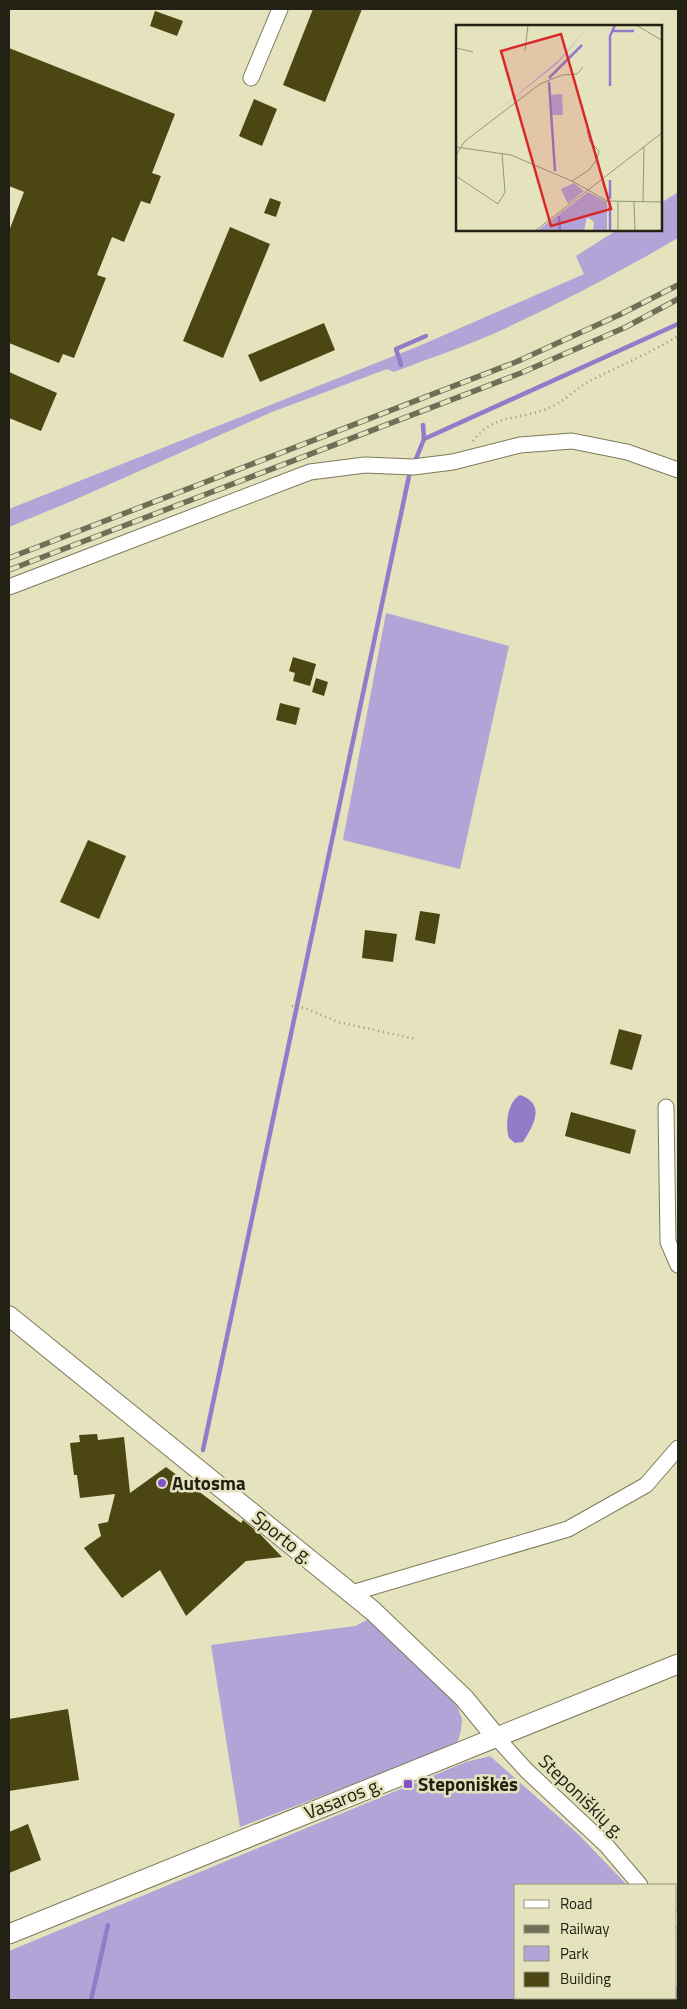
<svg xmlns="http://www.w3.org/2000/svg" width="687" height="2009" font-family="'Titillium Web',sans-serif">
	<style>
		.green { fill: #b2a4d6 }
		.water { fill: #937bca }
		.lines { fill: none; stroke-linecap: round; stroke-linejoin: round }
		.stream { stroke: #937bca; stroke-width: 4.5 }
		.building { fill: #4c4612 }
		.minor-casing { stroke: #7d7a5a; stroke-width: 17 }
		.tertiary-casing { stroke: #7d7a5a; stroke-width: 21 }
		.path { stroke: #969479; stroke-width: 2.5; stroke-dasharray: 1 4; stroke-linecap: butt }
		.minor { stroke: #fff; stroke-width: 15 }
		.tertiary { stroke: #fff; stroke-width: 19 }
		.rail-casing { stroke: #6f6e57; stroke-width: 5.5 }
		.rail { stroke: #e5e2be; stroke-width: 4; stroke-dasharray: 11; stroke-linecap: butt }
		.poi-dot { fill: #8053cb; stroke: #e5e2be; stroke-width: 2 }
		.labels { text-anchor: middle; stroke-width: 5; stroke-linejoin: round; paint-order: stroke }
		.poi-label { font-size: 19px; font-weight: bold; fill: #222113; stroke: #e5e2be; text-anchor: start }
		.street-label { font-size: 19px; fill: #222113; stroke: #e5e2be }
		.inset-river { fill: none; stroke: #937bca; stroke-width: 2.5 }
		.inset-road { fill: none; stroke: #97957a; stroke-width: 1 }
		.view { fill: #d62828; fill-opacity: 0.15; stroke: #d62828; stroke-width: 2.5 }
		.inset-edge { fill: none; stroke: #222113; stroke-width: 2.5 }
	</style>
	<rect width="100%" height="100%" fill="#e5e2be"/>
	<!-- green -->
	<g class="green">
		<path d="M678,192v46c-60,35 -121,67 -185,96 -32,14 -66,25 -99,38l-7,-3 -115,43 -200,89 -63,26v-18l410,-163 165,-72 -8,-18 41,-26h44v-27z"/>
		<polygon points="386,613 509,646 460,869 343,840"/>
		<polygon points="369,1619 424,1671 457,1706 462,1719 461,1730 458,1741 453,1746 240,1827 211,1645 355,1626"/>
		<polygon points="490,1756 578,1834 627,1885 516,1885 516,1998 643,1998 642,2000 9,2000 9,1951 466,1762"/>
	</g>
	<!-- water -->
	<path class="water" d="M520,1095c26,9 14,30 3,47l-8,1 -6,-5c-4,-12 -2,-36 11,-43z"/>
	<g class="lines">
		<!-- stream -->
		<g class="stream">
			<polyline points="401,365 396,349 426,336"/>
			<polyline points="424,439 678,324"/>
			<polyline points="416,459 424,439 423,425"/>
			<polyline points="203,1450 409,476"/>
			<polyline points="676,1996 678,1988"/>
			<polyline points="91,2000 108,1925"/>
		</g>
	</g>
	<!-- building -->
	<g class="building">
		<polygon points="313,9 362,9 325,102 283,85"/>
		<polygon points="155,11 183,21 177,36 150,26"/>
		<polygon points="9,48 175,114 152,173 161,176 150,204 141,201 124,242 112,237 97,275 106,278 74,358 63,354 59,363 9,343 9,231 24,192 9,186"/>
		<polygon points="254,99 277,109 262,146 239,136"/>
		<polygon points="270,198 281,202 276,217 264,213"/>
		<polygon points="230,227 270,244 223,358 183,341"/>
		<polygon points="324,323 335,350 260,382 248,355"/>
		<polygon points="9,372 57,393 41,431 9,418"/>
		<polygon points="293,657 316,664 310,686 293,681 295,673 289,671"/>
		<polygon points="316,678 328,682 324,696 312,692"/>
		<polygon points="280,703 300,708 296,725 276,720"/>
		<polygon points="88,840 126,856 99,919 60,902"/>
		<polygon points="420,911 440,914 435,944 415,940"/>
		<polygon points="365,930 397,934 393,962 362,958"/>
		<polygon points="619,1029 642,1035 632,1070 610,1064"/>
		<polygon points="571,1112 636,1130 630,1154 565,1136"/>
		<polygon points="97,1434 98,1440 124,1437 130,1493 166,1467 241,1523 243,1520 260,1534 282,1557 246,1561 186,1616 160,1570 122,1598 84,1548 101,1536 98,1524 108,1522 115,1494 80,1498 77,1475 74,1475 70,1443 80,1442 79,1435"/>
		<polygon points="68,1709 79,1780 9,1791 9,1719"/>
		<polygon points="28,1824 41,1860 9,1873 9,1832"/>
	</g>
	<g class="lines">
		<defs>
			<g id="minor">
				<polyline points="251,78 280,9"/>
				<polyline points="9,587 310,472 365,465 413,467 453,462 520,445 572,441 627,452 678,470"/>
				<polyline points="666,1107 668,1242 678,1265"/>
				<polyline points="352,1593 568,1529 646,1485 678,1448"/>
				<polyline points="496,1737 527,1771 606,1845 640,1885"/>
				<polyline points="676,1919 678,1920"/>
			</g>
			<g id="tertiary">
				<polyline points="9,1316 373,1611 464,1698 496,1737"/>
				<polyline points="9,1934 678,1664"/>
			</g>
		</defs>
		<!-- minor casing -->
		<use href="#minor" class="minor-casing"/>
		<!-- tertiary casing -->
		<use href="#tertiary" class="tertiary-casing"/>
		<!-- path -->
		<g class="path">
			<path d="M473,441c24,-31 51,-19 82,-36 11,-6 20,-15 31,-22 30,-16 63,-29 92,-47"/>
			<polyline points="292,1006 305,1008 338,1022 416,1039"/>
		</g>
		<!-- minor -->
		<use href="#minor" class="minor"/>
		<!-- tertiary -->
		<use href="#tertiary" class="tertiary"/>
		<defs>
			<g id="rail">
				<polyline points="9,558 516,362 619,315 678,285"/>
				<polyline points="9,570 521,373 626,327 678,299"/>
			</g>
		</defs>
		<!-- rail casing -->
		<use href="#rail" class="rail-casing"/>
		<!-- rail -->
		<use href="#rail" class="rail"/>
	</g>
	<!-- markers -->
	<g class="poi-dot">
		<circle cx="162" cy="1483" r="5"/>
		<rect x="403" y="1779" width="10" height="10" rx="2.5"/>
	</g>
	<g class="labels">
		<!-- poi labels -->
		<g class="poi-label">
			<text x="172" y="1490">Autosma</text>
			<text x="418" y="1791">Steponiškės</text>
		</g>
		<!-- street labels -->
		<g class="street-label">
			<text transform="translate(283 1537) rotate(39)" y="7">Sporto g.</text>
			<text transform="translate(582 1796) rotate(44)" y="7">Steponiškių g.</text>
			<text transform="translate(343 1798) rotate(-22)" y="7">Vasaros g.</text>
		</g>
	</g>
	<!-- overview -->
	<g transform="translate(456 25)">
		<rect width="206" height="206" fill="#e5e2be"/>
		<path d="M130,4l-28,34 -61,48 62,-51zM106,69l1,21h-11l-2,-20zM118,158l10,8 -16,13 -7,-15zM132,167l19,10v29h-14l1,-9 -7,-5 -3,14h-47z" fill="#b2a4d6"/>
		<path class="inset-river" d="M156,6h22M93,53l33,-33M93,57l6,89M154,61v-50l5,-11M154,174v-19M103,191l1,15M154,206v-28"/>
		<path class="inset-road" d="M180,0l27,16M0,23l17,4M69,26l3,-26M0,122l55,8 63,27 33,19 56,1M0,130l9,-14 75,-57 22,-9 15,-1 6,-7M0,151l42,28 7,-12 -3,-39M116,156l17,-11 8,-11 2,-8 -9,-9 -3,-11M162,177v29M178,177l1,29M187,177l1,-56M79,206l128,-99"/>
		<path class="view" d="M105,9l50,175 -60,17 -50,-175z"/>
		<rect width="206" height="206" class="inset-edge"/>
	</g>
	<!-- border -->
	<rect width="687" height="2009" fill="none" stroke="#222113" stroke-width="20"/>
	<!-- legend -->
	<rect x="514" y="1884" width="162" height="115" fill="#e5e2be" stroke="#97957a"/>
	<rect x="524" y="1900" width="25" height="8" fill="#ffffff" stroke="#97957a"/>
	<text x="560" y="1909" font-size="15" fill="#222113">Road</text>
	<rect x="524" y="1925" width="25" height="8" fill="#6f6e57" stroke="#97957a"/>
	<text x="560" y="1934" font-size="15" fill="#222113">Railway</text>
	<rect x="524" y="1946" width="25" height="15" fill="#b2a4d6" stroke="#97957a"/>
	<text x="560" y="1959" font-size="15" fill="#222113">Park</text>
	<rect x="524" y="1972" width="25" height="15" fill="#4c4612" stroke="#97957a"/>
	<text x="560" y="1984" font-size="15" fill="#222113">Building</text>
</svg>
